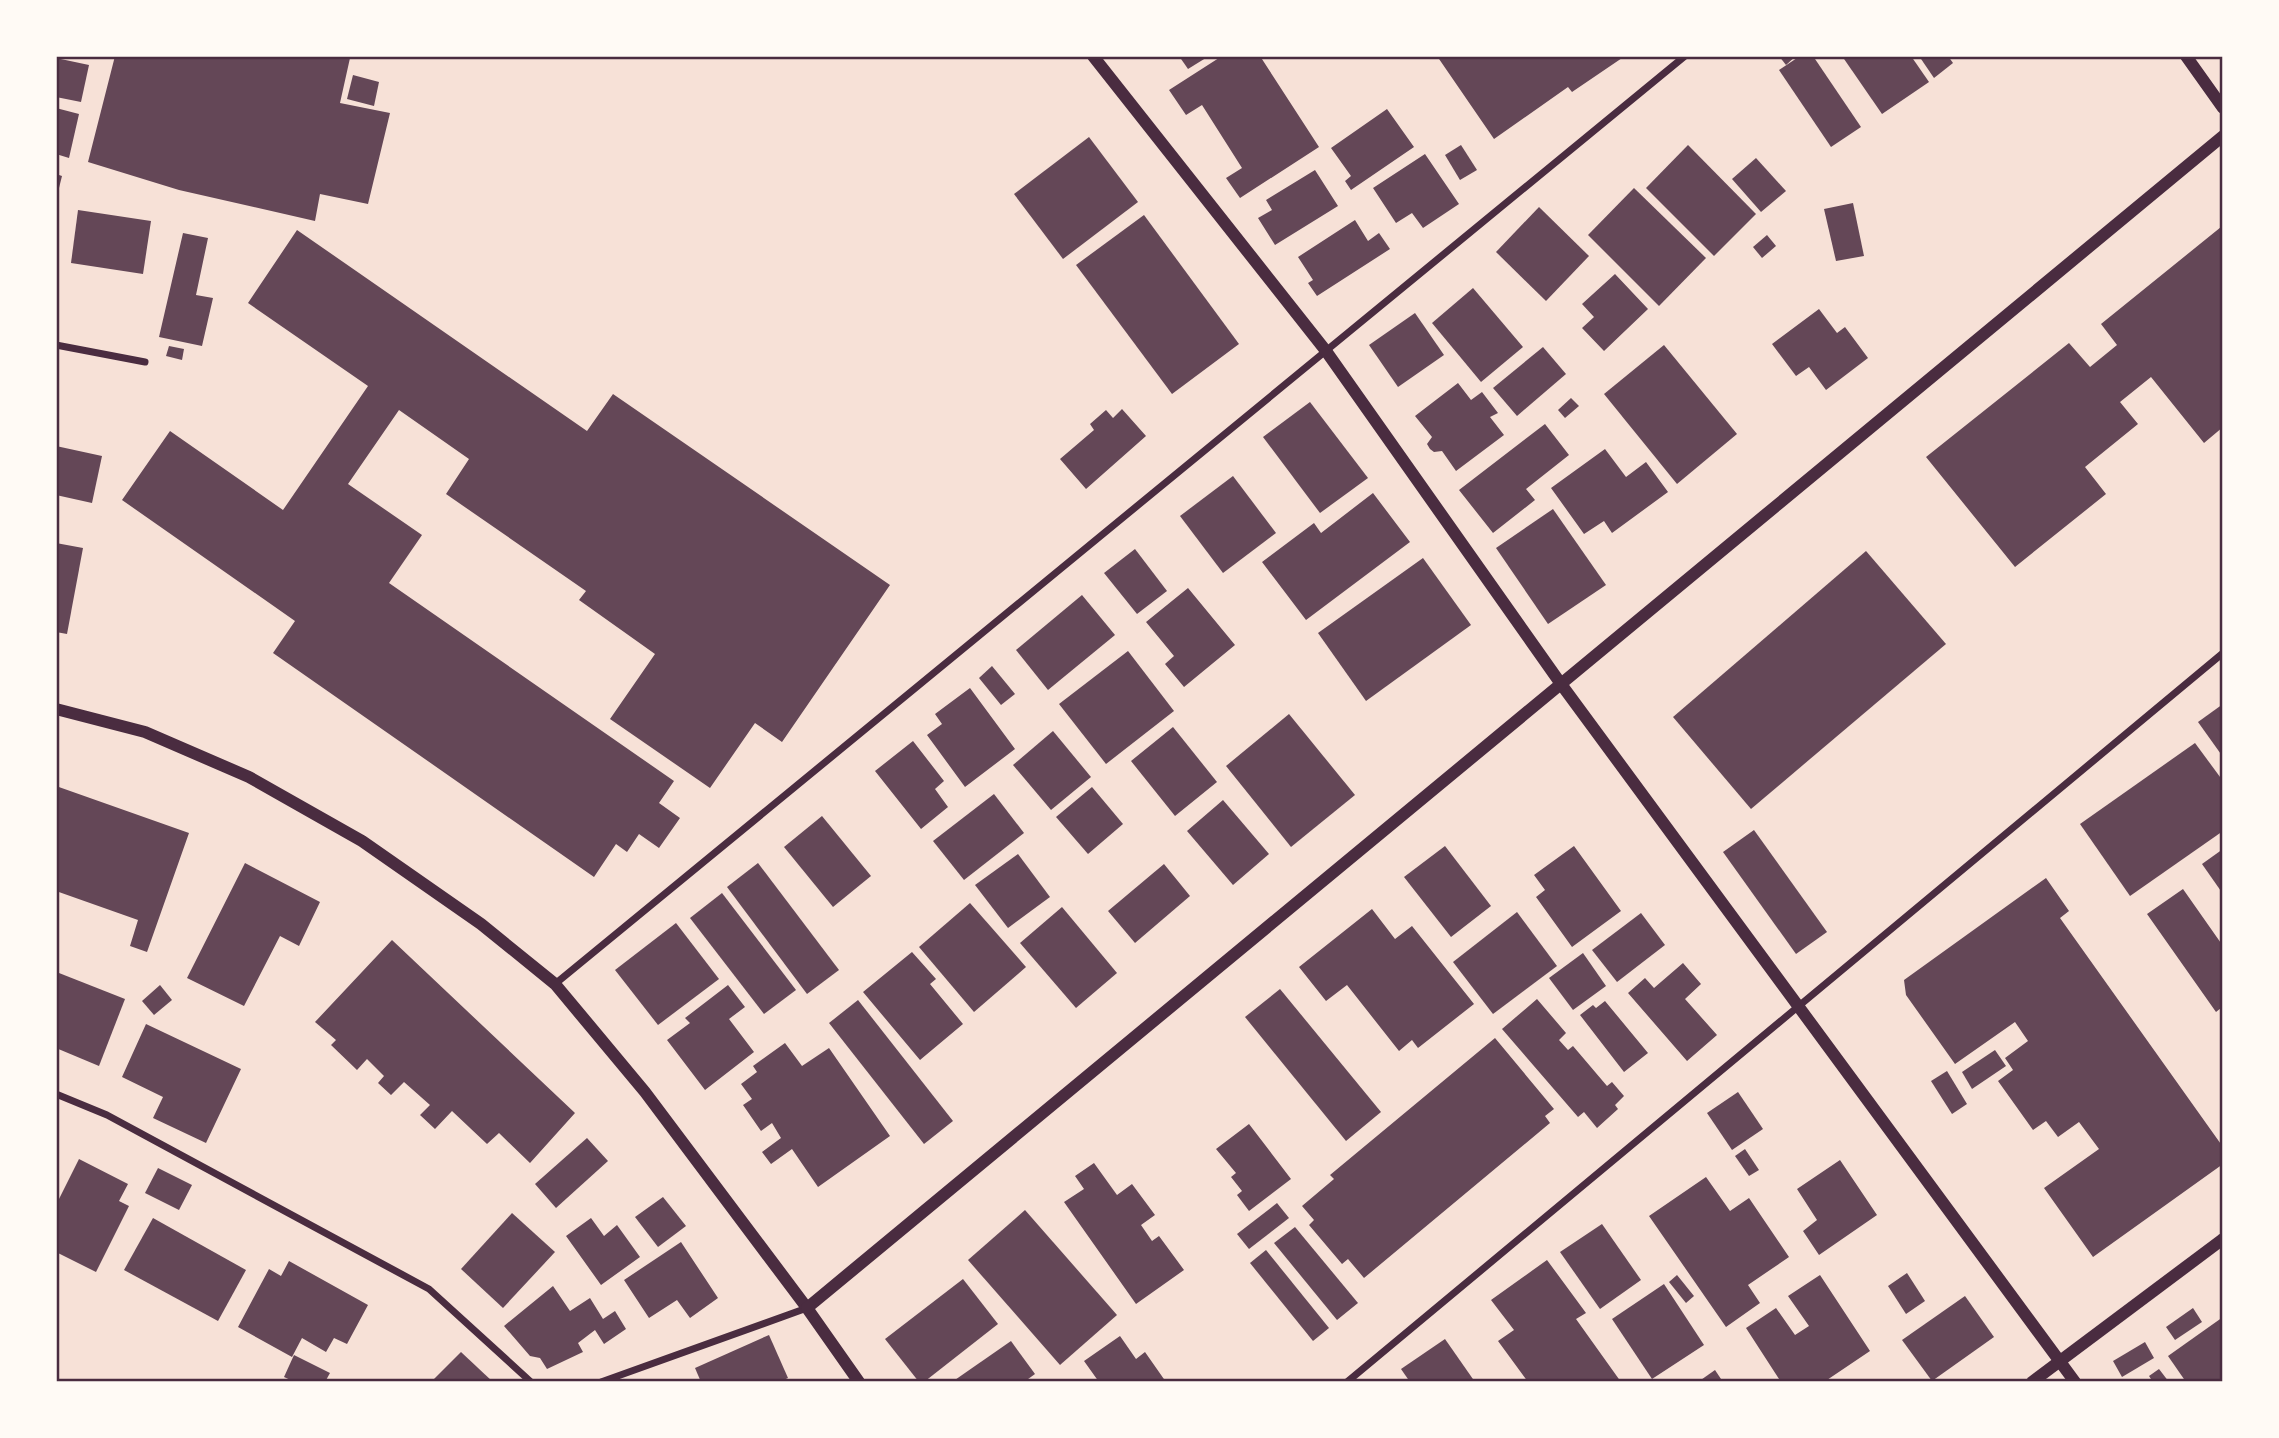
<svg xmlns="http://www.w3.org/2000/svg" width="2279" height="1438" font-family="Raleway,sans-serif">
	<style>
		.building { fill: #644757 }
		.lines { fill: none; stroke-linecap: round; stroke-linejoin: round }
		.minor { stroke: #4a2c40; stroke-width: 7 }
		.tertiary { stroke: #4a2c40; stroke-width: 12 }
		.neatline { fill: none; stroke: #4a2c40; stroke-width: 2.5 }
	</style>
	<rect width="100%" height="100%" fill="#f7e1d7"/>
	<!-- building -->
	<g class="building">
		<polygon points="115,56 343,56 350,58 340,103 390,113 368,204 320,194 315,221 179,190 88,162"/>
		<polygon points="1179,56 1209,56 1188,69"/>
		<polygon points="1222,56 1260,56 1319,147 1240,198 1226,178 1242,168 1202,105 1186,115 1169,90"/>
		<polygon points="1437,56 1625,56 1572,92 1568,87 1494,139"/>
		<polygon points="1779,56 1796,56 1786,65"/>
		<polygon points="1800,56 1813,56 1861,127 1831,147 1779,70"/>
		<polygon points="1842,56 1911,56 1929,82 1882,114"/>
		<polygon points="1919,56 1948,56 1953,63 1934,78"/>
		<polygon points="56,58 89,65 81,102 56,97"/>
		<polygon points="353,75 379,82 374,106 347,99"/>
		<polygon points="56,108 79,114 69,158 56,154"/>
		<polygon points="1387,109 1414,147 1351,190 1345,181 1351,176 1331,148"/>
		<polygon points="1089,137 1138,202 1063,259 1014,194"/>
		<polygon points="1461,145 1477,170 1460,180 1445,155"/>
		<polygon points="1688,145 1756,214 1714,256 1646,188"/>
		<polygon points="1425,154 1459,204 1423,228 1412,213 1396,223 1373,188"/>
		<polygon points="1756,158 1786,191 1761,212 1732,179"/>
		<polygon points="1315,170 1338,206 1275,245 1258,218 1272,210 1266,200"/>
		<polygon points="56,174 62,176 57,196 56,196"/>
		<polygon points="1634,188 1706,258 1659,306 1588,235"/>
		<polygon points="1853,203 1864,256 1836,261 1824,209"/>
		<polygon points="1539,207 1589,256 1546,301 1496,252"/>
		<polygon points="78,210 151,221 143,274 71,263"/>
		<polygon points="1144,215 1239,344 1172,394 1076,265"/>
		<polygon points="1355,220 1368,241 1379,233 1390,249 1317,296 1308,283 1313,280 1298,257"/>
		<polygon points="2221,227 2223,230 2223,427 2204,443 2151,377 2120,402 2138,424 2085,467 2106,494 2015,567 1926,457 2069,343 2090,367 2117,345 2101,324"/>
		<polygon points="297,230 587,431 613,394 890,585 782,742 755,723 710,788 610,719 655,654 579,600 586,591 446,494 469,459 399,410 348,484 422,535 389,583 674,781 659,803 680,818 659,848 639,834 627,852 616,844 594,877 273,653 295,621 122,500 170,431 283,510 368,386 248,303"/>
		<polygon points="183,233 208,238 196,295 213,298 202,346 159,337"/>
		<polygon points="1767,235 1776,246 1762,258 1753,247"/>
		<polygon points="1615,274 1648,309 1604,351 1582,328 1594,317 1582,304"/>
		<polygon points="1473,288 1523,347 1481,382 1432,323"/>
		<polygon points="1819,309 1837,333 1845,327 1868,358 1826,390 1809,367 1796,376 1772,344"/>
		<polygon points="1415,313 1444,355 1398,387 1369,345"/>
		<polygon points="1664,345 1737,434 1677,484 1604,394"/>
		<polygon points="169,346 184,349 182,360 166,356"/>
		<polygon points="1543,347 1566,374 1517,416 1493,388"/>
		<polygon points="1458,383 1471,400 1482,392 1498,413 1490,417 1504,435 1456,471 1442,451 1434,452 1430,449 1427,444 1432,437 1415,416"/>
		<polygon points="1571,398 1579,406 1565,418 1558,410"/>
		<polygon points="1310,402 1368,478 1320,513 1263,437"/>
		<polygon points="1122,409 1146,436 1086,489 1060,459 1094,430 1090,424 1106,410 1113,418"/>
		<polygon points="1545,424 1569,455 1526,489 1535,500 1493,533 1459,490"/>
		<polygon points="56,446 102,456 92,503 56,495"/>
		<polygon points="1605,449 1626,477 1646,462 1668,492 1612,533 1604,521 1584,534 1551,488"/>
		<polygon points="1233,476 1276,533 1223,573 1180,516"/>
		<polygon points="1373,493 1410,542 1306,620 1262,562 1314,523 1321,533"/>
		<polygon points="1553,509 1606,585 1548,624 1496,548"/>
		<polygon points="56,543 83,548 67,634 56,632"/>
		<polygon points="1135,549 1167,591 1137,614 1104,573"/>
		<polygon points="1866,551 1946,644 1751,809 1673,717"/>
		<polygon points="1423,558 1471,625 1366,701 1318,633"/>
		<polygon points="1188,588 1235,645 1184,687 1165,664 1174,656 1146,622"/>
		<polygon points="1082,595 1115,635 1048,690 1016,650"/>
		<polygon points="1128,651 1174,711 1106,764 1059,704"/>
		<polygon points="992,666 1015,694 1001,705 979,678"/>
		<polygon points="970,688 1015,749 965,787 927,735 942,724 935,714"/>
		<polygon points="2223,704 2223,757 2198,722"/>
		<polygon points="1289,714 1355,795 1291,847 1226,766"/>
		<polygon points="1173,727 1217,782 1175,816 1131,761"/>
		<polygon points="1053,731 1091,777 1051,810 1013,765"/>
		<polygon points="913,741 944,781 935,789 948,807 921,829 875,771"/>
		<polygon points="2195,743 2223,781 2223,831 2130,896 2080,824"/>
		<polygon points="56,786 189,833 147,952 130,946 138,920 56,891"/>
		<polygon points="1092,787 1123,824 1088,854 1056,817"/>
		<polygon points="994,794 1024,833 964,880 933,841"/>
		<polygon points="1223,800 1269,854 1233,885 1187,831"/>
		<polygon points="822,816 871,876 833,907 784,847"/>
		<polygon points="1754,830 1827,932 1796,954 1723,852"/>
		<polygon points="1445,846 1491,906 1451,937 1404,877"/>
		<polygon points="1574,846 1621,911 1572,947 1536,897 1545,890 1534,875"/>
		<polygon points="2223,849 2223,894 2202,864"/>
		<polygon points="1018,854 1050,897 1008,928 975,885"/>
		<polygon points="245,863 320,902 299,946 280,936 244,1006 187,978"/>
		<polygon points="758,863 839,970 807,994 727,887"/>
		<polygon points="1164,864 1190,896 1135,943 1108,911"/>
		<polygon points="2046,878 2069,911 2060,918 2223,1147 2223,1164 2093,1257 2044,1188 2099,1149 2079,1122 2058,1137 2046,1121 2033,1130 1998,1081 2013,1070 2005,1058 2028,1041 2015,1022 1955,1064 1906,995 1904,980"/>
		<polygon points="2183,889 2223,946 2223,1011 2221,1008 2216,1012 2147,914"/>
		<polygon points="722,893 796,990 764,1014 690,918"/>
		<polygon points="970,903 1026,967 974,1012 919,947"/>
		<polygon points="1062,907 1117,973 1076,1008 1020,943"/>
		<polygon points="1372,909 1395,939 1412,926 1474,1004 1418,1048 1412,1040 1399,1051 1347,985 1326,1001 1299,967"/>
		<polygon points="1517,912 1557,966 1493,1014 1453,962"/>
		<polygon points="1641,913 1665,945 1617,982 1592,950"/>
		<polygon points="676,923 719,979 658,1025 615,970"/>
		<polygon points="392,940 575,1113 530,1163 499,1133 487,1144 452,1111 435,1129 420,1115 430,1105 404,1082 391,1095 378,1083 384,1076 367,1059 357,1070 331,1045 336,1040 315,1022"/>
		<polygon points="912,952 936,979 930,984 963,1024 920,1060 863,992"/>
		<polygon points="1583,953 1606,986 1573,1010 1549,978"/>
		<polygon points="1683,963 1701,984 1685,999 1717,1035 1687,1061 1628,993 1645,978 1654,988"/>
		<polygon points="59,973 125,999 99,1066 56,1048 56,981"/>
		<polygon points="160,985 172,1000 154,1015 142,1001"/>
		<polygon points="728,985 745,1007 729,1019 754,1052 705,1090 667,1040 690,1023 685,1018"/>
		<polygon points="1280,989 1381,1112 1346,1141 1245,1017"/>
		<polygon points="1537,999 1566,1033 1559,1040 1568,1050 1573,1046 1607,1086 1612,1082 1624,1096 1615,1105 1618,1109 1597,1128 1584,1112 1578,1117 1502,1029"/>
		<polygon points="858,1000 953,1121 924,1144 829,1023"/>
		<polygon points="1605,1001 1648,1053 1624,1072 1580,1015 1593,1005 1596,1008"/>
		<polygon points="146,1024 241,1069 206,1143 153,1118 163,1097 122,1077"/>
		<polygon points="1495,1038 1554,1109 1545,1116 1550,1123 1364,1278 1348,1259 1342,1264 1309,1225 1314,1220 1302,1206 1334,1179 1330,1175"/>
		<polygon points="785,1043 802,1066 829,1048 890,1136 818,1187 792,1149 771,1164 762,1152 781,1138 772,1123 761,1131 743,1105 752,1099 741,1084 757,1072 753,1066"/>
		<polygon points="1995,1050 2006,1066 1972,1089 1962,1072"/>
		<polygon points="1947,1071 1967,1104 1952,1114 1931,1081"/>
		<polygon points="1738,1092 1763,1129 1732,1150 1707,1113"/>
		<polygon points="1249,1124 1291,1179 1249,1211 1237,1195 1242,1191 1231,1177 1236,1173 1216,1149"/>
		<polygon points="587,1138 608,1161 556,1208 535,1184"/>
		<polygon points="1745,1149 1759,1170 1749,1176 1735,1156"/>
		<polygon points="79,1159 128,1184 119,1201 129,1206 96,1272 56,1252 56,1205"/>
		<polygon points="1840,1160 1877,1215 1819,1255 1803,1231 1817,1220 1797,1189"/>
		<polygon points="1094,1163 1117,1195 1132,1184 1155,1215 1141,1225 1152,1241 1159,1236 1184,1270 1136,1304 1064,1202 1084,1189 1075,1176"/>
		<polygon points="158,1168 192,1185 179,1210 145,1193"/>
		<polygon points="1706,1177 1730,1211 1749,1198 1789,1257 1748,1285 1760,1303 1726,1327 1649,1216"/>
		<polygon points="663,1197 686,1226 658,1247 635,1217"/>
		<polygon points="1277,1203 1289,1218 1249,1249 1237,1234"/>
		<polygon points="1025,1210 1117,1315 1060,1365 968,1260"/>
		<polygon points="512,1213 555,1252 503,1308 461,1269"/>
		<polygon points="153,1218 246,1270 218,1321 124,1270"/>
		<polygon points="591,1218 604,1236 617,1225 640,1257 601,1285 566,1236"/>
		<polygon points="1602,1224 1641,1280 1600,1309 1560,1252"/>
		<polygon points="1295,1227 1358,1303 1337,1320 1274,1243"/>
		<polygon points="681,1242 718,1298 690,1318 677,1300 649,1318 624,1280"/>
		<polygon points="1266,1250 1329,1328 1313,1341 1250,1263"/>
		<polygon points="1547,1260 1586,1313 1576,1319 1621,1382 1528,1382 1498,1341 1514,1330 1491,1300"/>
		<polygon points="289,1261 368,1305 347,1344 334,1338 326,1352 302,1338 292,1357 238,1327 269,1269 281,1276"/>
		<polygon points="1907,1273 1925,1301 1906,1314 1888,1286"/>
		<polygon points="1677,1275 1694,1296 1686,1303 1669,1282"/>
		<polygon points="1820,1275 1870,1351 1824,1382 1781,1382 1746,1328 1776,1308 1795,1335 1809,1326 1788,1296"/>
		<polygon points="963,1279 998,1324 924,1382 919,1382 885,1339"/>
		<polygon points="1664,1284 1704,1345 1652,1379 1612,1319"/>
		<polygon points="553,1286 570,1311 590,1298 603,1319 615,1311 626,1329 604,1344 595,1330 578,1343 583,1352 547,1369 540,1358 530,1356 504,1326"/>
		<polygon points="1965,1296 1994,1337 1932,1381 1902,1340"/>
		<polygon points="2193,1308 2202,1322 2175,1340 2166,1327"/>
		<polygon points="2223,1317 2223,1382 2186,1382 2168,1356"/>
		<polygon points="769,1335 788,1378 779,1382 701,1382 695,1368"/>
		<polygon points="1120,1336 1136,1359 1145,1352 1166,1382 1099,1382 1084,1361"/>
		<polygon points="1445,1339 1475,1382 1410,1382 1401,1369"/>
		<polygon points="1011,1341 1035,1374 1024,1382 952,1382"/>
		<polygon points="2145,1342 2154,1358 2122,1377 2113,1361"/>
		<polygon points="461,1352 493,1382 436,1382 434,1379"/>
		<polygon points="294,1355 330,1373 325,1382 295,1382 284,1377"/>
		<polygon points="2159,1369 2169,1382 2153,1382 2149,1376"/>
		<polygon points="1715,1370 1723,1382 1698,1382"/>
	</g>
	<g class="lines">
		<!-- minor -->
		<g class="minor">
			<polyline points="56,345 145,362"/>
			<polyline points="555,984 1685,56"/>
			<polyline points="56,1094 107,1115 429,1289 531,1382"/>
			<polyline points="601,1382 807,1308"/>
			<polyline points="1347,1382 2223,653"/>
		</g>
		<!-- tertiary -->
		<g class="tertiary">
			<polyline points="1093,56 1326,351 1561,684 2075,1382"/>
			<polyline points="2186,56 2223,108"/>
			<polyline points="56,709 145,732 249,777 362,841 481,924 555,984 645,1092 807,1308 859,1382"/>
			<polyline points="807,1308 2223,136"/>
			<polyline points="2032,1382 2223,1239"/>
		</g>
	</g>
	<!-- border -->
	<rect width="2279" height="1438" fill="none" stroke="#fffaf5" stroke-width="116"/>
	<rect x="58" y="58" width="2163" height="1322" class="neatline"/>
</svg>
